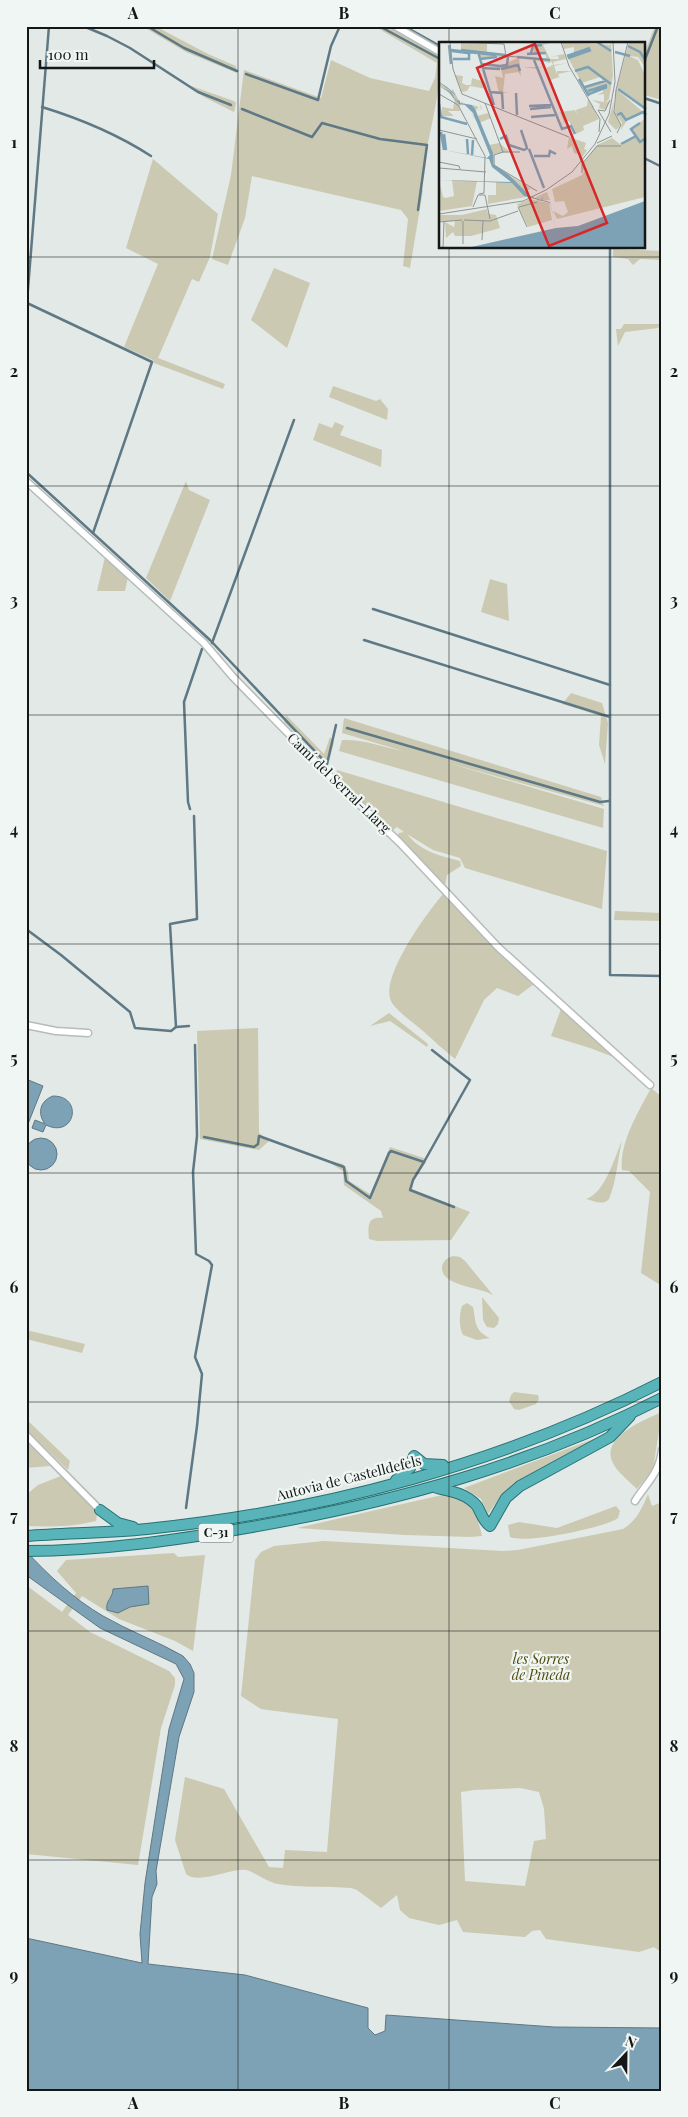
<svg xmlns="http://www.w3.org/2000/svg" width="688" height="2117" font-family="'Playfair Display',serif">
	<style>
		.green { fill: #cbc9b1; fill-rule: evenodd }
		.water { fill: #7da1b5; stroke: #5e7885 }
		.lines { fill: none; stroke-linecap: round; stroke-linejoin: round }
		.stream { stroke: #5e7885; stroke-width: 2.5 }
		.minor-casing { stroke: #b5bcb9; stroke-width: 9 }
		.trunk-casing { stroke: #267174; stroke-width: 12 }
		.minor { stroke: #fff; stroke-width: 6 }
		.trunk { stroke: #58b4b8; stroke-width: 10 }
		.grid { fill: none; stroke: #141716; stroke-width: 1; stroke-opacity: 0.55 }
		.labels { text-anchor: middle; stroke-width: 4.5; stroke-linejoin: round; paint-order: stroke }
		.shield { fill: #eff6f3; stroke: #565a58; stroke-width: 1 }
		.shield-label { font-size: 12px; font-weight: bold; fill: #141716 }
		.street-label { font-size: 14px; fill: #141716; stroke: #eff6f3 }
		.park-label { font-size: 14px; font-style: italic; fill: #514b0c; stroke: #eff6f3 }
		.inset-river { fill: none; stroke: #7da1b5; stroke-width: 2.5 }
		.inset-road { fill: none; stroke: #909593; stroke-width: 1 }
		.view { fill: #d62828; fill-opacity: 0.15; stroke: #d62828; stroke-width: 2.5 }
		.inset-edge { fill: none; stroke: #141716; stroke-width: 2.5 }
		.neatline { fill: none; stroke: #141716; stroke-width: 2 }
		.grid-label { font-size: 16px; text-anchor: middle; font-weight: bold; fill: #141716 }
	</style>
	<rect width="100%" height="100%" fill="#e2e9e6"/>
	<!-- green -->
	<g class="green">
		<polygon points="142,26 155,26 208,54 236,66 237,73 186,52"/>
		<path d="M374,26h12l54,31c1,44 -15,86 -19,130l2,3 -13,78 -7,-2 5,-47 -7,-9 -149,-34 -7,42 -17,47 -16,-6 19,-84 13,-105 77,28 10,-38 39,18 59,13 6,-13 2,-15z"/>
		<polygon points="655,26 662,26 662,100 644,95 644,54"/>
		<polygon points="191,86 234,101 236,103 234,112 204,97"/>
		<polygon points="153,159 218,214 210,257 199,282 192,279 158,358 225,384 223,389 154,363 153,360 124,347 158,264 126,248"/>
		<polygon points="613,248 613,249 662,251 662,260 640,259 633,265 628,259 613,257"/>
		<polygon points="274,268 310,283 287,348 251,320"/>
		<polygon points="624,324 661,324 658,328 625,332 618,346 616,329 621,329"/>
		<polygon points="333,386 376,401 380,399 388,409 387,420 329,397"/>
		<polygon points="335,422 344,426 340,435 382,450 381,467 313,440 319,423 332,428"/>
		<polygon points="186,481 189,490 210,500 170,601 146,578"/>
		<polygon points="105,557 128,577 125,591 97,591"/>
		<polygon points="490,579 507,584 509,621 481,612"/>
		<polygon points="571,693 602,703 608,723 605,764 599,745 601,716 562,704"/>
		<polygon points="286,715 324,754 330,737 334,742 328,765 284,722"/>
		<path d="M344,718l257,79 3,9 -159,-44 159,47 -1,19 -264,-77 3,-11c22,-1 41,7 61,11l-61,-18z"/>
		<path d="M337,770l270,81 -5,58 -137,-41 -5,-10 -27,-8 -26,-16c13,17 33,22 53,27l1,5 -14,9 -2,11 -48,-50 2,-3 5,-1 -7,-5 -5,4 -56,-54z"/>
		<path d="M444,893l90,91 -16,12 -21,-8 -13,12 -29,59c-11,-9 -21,-18 -32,-28 -9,-8 -23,-17 -31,-28 -15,-23 37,-93 52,-110z"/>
		<polygon points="615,911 662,913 662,921 614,920"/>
		<polygon points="561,1009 616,1058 590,1048 551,1036"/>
		<polygon points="389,1013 428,1044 427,1047 390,1021 370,1026"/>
		<polygon points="258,1028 259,1133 269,1141 259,1150 200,1139 197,1031"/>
		<path d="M651,1088l11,9v189l-21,-13 9,-81 -21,-21 -7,-1c-3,-27 17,-59 29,-82z"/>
		<path d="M622,1141c-5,20 -5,39 -13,58 -6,7 -15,2 -23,0 20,-7 28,-41 36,-58z"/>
		<path d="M390,1147l34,11 2,4 -12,18 -2,9 58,23 -19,28 -74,1 -8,-2c-1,-13 -2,-23 14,-21l-2,-7 -37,-26 -1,-14 -18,-11 18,4 5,8 1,9 21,13z"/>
		<path d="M453,1256l7,1 5,4 28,34c-12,-8 -53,-9 -51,-28 1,-6 5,-9 11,-11z"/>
		<polygon points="482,1297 499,1318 498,1324 494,1328 487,1327 483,1320"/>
		<path d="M467,1303l6,4c3,15 1,24 17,31l-13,2 -14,-5c-4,-8 -4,-20 -1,-29z"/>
		<polygon points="26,1330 85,1344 82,1353 26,1339"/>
		<polygon points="514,1392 538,1395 539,1399 536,1404 519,1410 514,1409 509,1401 511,1395"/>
		<path d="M662,1412l-9,57 -16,20c-7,-7 -20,-17 -24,-26 -13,-26 31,-43 49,-51z"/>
		<polygon points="26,1419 70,1461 68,1470 26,1429"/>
		<polygon points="604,1435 502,1494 488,1514 481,1499 464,1488"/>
		<polygon points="26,1441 50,1466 26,1468"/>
		<path d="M61,1476l35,34 1,5 -1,6c-23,6 -46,6 -70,5v-31l12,-10z"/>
		<path d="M648,1494l4,12 10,-4v451l-8,-6 -15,5 -93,-13 -6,-9 -8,1 -7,6 -62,-5 -6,-12 -18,5 -30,-7 -9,-8 -3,-15 -16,13 -24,-18 -6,-2c-24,-2 -50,0 -73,-4 -11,-2 -25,-13 -32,-14 -15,-2 -48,15 -60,4l-11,-34 10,-63 39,12 45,78 14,1 2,-18 42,2 11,-133 -70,-9 -7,-1 -20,-13 14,-136 6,-8 13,-6 50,-5 179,10 15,-1 105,-21c13,-8 19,-20 25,-35zM520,1788l19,4 5,17 2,30 -12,2 -9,45 -60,-5 -4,-89 13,-2z"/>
		<path d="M442,1495c27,5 34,14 40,41l-12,1 -65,-2 -108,-7z"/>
		<path d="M616,1506l4,5 -2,7c-14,10 -92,26 -108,19l-2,-12 11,-3 38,6z"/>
		<polygon points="174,1553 178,1557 205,1555 193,1651 175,1641 119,1619 82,1596 68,1615 90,1632 169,1671 175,1678 175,1685 161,1728 138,1865 26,1854 26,1585 62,1612 76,1593 57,1571 66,1560"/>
	</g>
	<!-- water -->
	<g class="water">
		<polygon points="26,1079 43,1086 26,1129"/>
		<path d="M53,1096c31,0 22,43 -7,29l-3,7 -11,-4 3,-8 10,4c-8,-11 -5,-23 8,-28z"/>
		<circle cx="41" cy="1154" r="16"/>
		<path d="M26,1551c23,25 48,48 77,65 26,15 54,25 80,40l7,8 4,9v19l-15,45 -23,134 1,13 -5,13 -4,67 97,11 123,33v20l7,7 10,-4 1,-16 168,12 108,1v63h-636v-153l116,25 -2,-29 5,-51 24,-154 15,-50 -8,-15 -76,-36 -74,-53z"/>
		<path d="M148,1586l1,18 -19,3 -12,6 -11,-3c-2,-9 6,-12 6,-21z"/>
	</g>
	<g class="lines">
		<!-- stream -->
		<g class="stream">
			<polyline points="83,26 107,36 130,48 198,92 231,105"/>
			<polyline points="147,26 184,48 237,71"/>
			<polyline points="379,26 440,59"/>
			<polyline points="404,26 440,46"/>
			<polyline points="644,62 658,26"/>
			<polyline points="246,74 318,100 331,46 340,26"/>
			<polyline points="644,98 662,104"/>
			<path d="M42,107c39,12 75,27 109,49"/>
			<polyline points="242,109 312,137 322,123 380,139 427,145 418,210"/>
			<polyline points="644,158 662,167"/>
			<polyline points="610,248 610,975 662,976"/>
			<polyline points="27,303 152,362 93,533"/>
			<polyline points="26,314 49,26"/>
			<polyline points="26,472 210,640 327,764 336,725"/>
			<polyline points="373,609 610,685"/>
			<polyline points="364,640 610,717"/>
			<polyline points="212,643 294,420"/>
			<polyline points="347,728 600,802 609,801"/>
			<polyline points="190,809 188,802 184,702 202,649"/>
			<polyline points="26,929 61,955 130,1012 135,1028 171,1031 176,1027 189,1026"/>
			<polyline points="176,1027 170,924 197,919 194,816"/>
			<polyline points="204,1137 254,1147 258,1144 259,1136 344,1167 346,1181 370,1198 389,1153 391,1151 424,1162 413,1180 410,1190 454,1207"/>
			<polyline points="424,1162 470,1080 432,1050"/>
			<polyline points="186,1508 197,1426 202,1374 195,1357 212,1265 209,1261 196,1254 193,1172 197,1136 195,1045"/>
		</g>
		<defs>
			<g id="minor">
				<polyline points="395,26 440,52"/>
				<polyline points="26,481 204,643 233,677 333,779 400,843 499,948 650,1085"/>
				<polyline points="26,1025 56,1031 88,1033"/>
				<polyline points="26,1435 100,1510"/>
				<path d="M635,1501c12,-19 24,-27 27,-51"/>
			</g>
			<g id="trunk">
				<polyline points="396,1480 410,1468 414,1456 424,1464 443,1465"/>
				<path d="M437,1488c14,3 30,6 40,18 5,8 5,14 13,20l16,-28 14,-12 90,-49 20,-21"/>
				<polyline points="100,1510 118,1523 133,1527"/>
				<path d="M26,1536c41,-3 81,-3 121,-7 178,-18 356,-66 515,-147"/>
				<path d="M26,1551c76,0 151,-11 226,-24 143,-25 279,-62 410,-129"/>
			</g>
		</defs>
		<!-- minor casing -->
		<use href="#minor" class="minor-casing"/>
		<!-- trunk casing -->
		<use href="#trunk" class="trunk-casing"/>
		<!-- minor -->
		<use href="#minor" class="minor"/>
		<!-- trunk -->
		<use href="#trunk" class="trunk"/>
	</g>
	<!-- grid -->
	<path class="grid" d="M238,26v2065M449,26v18M449,248v1843M26,257h636M26,486h636M26,715h636M26,944h636M26,1173h636M26,1402h636M26,1631h636M26,1860h636"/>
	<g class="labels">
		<!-- shield labels -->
		<rect class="shield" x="198.5" y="1523.5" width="35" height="19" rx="4"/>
		<g class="shield-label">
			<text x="216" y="1537">C-31</text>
		</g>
		<!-- street labels -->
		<g class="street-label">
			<text transform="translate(339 783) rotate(44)" y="5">Camí del Serral-Llarg</text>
			<text transform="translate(349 1478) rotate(-14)" y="5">Autovia de Castelldefels</text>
		</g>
		<!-- park labels -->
		<g class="park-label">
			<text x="541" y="1664">les Sorres<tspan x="541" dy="16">de Pineda</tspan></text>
		</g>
	</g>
	<!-- overview -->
	<g transform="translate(439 42)">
		<rect width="206" height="206" fill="#e2e9e6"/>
		<path d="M102,0h13l-11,3 7,14h9l-1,-3 -8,1 14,-3 2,5 -13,3 1,3 14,-2 -14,3 3,8v-3h15l-14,3 3,7 -2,-4 -8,3 -5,-12 7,-3 -2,-4 -1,2 -15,-3 2,8 7,-2 -7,3 -14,-2h13l-2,-7 -15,-2 2,18 -3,-4 -13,2 -2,18 6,1h-10l-4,-17 8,2 -2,-9 -5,-1 4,-2 -18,-2 2,9 -6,-20 28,3 -26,3 1,4 19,3 18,-8 29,3 -2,-8 -11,1 -1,-8 -7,2zM123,0l48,3 1,-3 2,33 -4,24 -4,4 4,-2 -3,9 -7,-2 1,-4 -8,-4 12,2v-8l-7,1 6,-3v-5l-16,4 -3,-4 18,-6v-4l-4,-2 2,2 -18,6 -15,-27 7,-3v-6l-10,2zM190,0h16v25l-7,-10 -9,-1 9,4 6,13 1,36 -28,-21zM22,1l26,1v9l-26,-3zM16,33l8,1 -1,7 4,2h5l1,-7 13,4 2,7 -17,-3 -3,5 -5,1zM0,39l12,10 2,-2 7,14 2,-1 11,6v-3l6,2 -4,4 6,-2 -2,-7 3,7 -6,2 1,5 11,-3 3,5 -12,5 1,3 -9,-13 4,4 -1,-5 -11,-9 -4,4 1,4h-12l6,5h-12v-9l11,2 2,-11 -16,-13zM177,47l27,23 -16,8 -6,10 1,-7 -7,-10zM149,57l11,20 -16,7 1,4 -8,4 -7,-13 -9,3 4,-2 -4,-10 15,-2 2,4 -1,-4 11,-4zM175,58l-1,10 8,15 -5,5 -8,-8zM206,77v78l-88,22 -4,-8 10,5 5,-4 -4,-11 -9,1 -3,-13 30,-14 4,-6 -3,2 -1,-6 15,-20 15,-7 9,7 15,-9 -5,-8zM130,95l17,6 -2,6 3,1 -7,11 -1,-7 -5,-1 -2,-7 -5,3zM60,101l11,9 -16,2 1,12 36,23 -9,2 -12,-15 -18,-12 -3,-19zM0,138l4,17 3,1 8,-2 -2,-16 25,1 -5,25 -33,5zM57,140h16l14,15 -38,7v-9h8zM108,150l3,8 -12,1 11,2 3,17 -24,7 -11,-23 13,-5 7,2 -1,-4zM48,167l1,5 8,1 4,13 -29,8h-16l-2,-4 -7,6 -1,-16 9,5 1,-6h-16v-6h23z" fill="#cbc9b1"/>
		<path d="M0,40l8,5 7,6 2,6 4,2v2l12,2 3,4 18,44v11l16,11 21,21 11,4 3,-4 -2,4 8,2 6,26 22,-2 67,-25v47h-178l89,-20 -6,-25 -26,-7 -12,-13 -73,-3 72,2 -19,-15 -3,-8 -50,-10 48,9 3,-3 -17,-42 -8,-8 -6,-1 -5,-5 -5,-7 -10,-6 12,6 4,7 4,4 -6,-10z" fill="#7da1b5"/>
		<path class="inset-river" d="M158,0l14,9M10,3l2,19M189,4l12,6 6,9M12,8l26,3M22,8l44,5M13,9l16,2M39,10l16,53M176,10l15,4M39,11l18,2M92,11l2,-7 9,-1M88,12l19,-1M128,14l23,-8M78,15l33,3M129,16l23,-8M14,17h16v-6M41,17l17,-2M95,18l28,69 9,-3 4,8M42,22l19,2M61,24l7,-1 1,-8M43,26l18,1M62,27l17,-4 2,6M136,29l13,-4 23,17M140,37l10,17M146,45l20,-6M179,47l28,20M149,49l19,-6M51,50l12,1 1,16M77,51l1,22M150,52l18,-7M0,62l2,13 26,7M90,64l22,-1M91,67l21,-2M178,73l4,-2 5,7 17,-8 3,3M92,75l24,-2M201,81l-9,6 9,13 6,-4M82,88l6,18M2,90l3,18M5,92l2,16M28,97l1,15M61,97l6,-3 3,9 15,5 4,-2M182,102l15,-8M90,107l15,39M33,113l1,-15M95,114h15l1,-5 6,3"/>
		<path class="inset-road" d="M11,0l54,2 2,12 11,1M122,0l8,24 24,41M11,1l3,26 9,25M0,52l19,11 27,51 -1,37 -5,1M23,52l107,43M46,61l18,49 -9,3v10l43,26M153,64l8,13 -1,13M159,68l13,22M159,68l7,1 5,-11M0,88l38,9M178,91l4,-8 -7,-13 2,-22 12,-48M158,101l15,-7M64,110h17M0,120l20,4 1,3M0,126l47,4M143,131v-9l15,-18h24M34,165l5,-12h7l5,24M79,165l9,20M80,165l18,-5M0,172l84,-13 23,-11 26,-18 23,-28 14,-30 6,-32 -2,-40M25,178l26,1 28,-10M0,180l23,-2M43,198l1,-19M24,202v-23M4,206l1,-27"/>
		<path class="view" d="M96,2l72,179 -58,23 -72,-178z"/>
		<rect width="206" height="206" class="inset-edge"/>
	</g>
	<!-- border -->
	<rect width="688" height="2117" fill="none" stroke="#eff6f3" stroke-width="55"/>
	<!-- north arrow -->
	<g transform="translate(626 2054) rotate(22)" stroke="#eff6f3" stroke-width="4" paint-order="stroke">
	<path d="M0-4L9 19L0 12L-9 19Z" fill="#141716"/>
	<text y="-8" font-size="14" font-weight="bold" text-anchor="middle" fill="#141716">N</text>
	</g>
	<!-- scale -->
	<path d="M40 60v8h114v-8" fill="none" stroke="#141716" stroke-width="2.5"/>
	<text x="48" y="60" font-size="15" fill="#141716" stroke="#eff6f3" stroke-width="4" paint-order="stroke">100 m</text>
	<rect x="28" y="28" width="632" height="2062" class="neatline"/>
	<g class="grid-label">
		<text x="133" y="19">A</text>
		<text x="344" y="19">B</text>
		<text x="555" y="19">C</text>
		<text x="14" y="148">1</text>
		<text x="674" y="148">1</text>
		<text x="14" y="377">2</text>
		<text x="674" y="377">2</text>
		<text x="14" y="606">3</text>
		<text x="674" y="606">3</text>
		<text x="14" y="835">4</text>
		<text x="674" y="835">4</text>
		<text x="14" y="1064">5</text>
		<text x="674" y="1064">5</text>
		<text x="14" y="1293">6</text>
		<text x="674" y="1293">6</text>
		<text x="14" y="1522">7</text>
		<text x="674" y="1522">7</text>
		<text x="14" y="1752">8</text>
		<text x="674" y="1752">8</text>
		<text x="14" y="1981">9</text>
		<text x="674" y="1981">9</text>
		<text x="133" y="2109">A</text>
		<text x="344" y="2109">B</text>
		<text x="555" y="2109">C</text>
	</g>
</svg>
